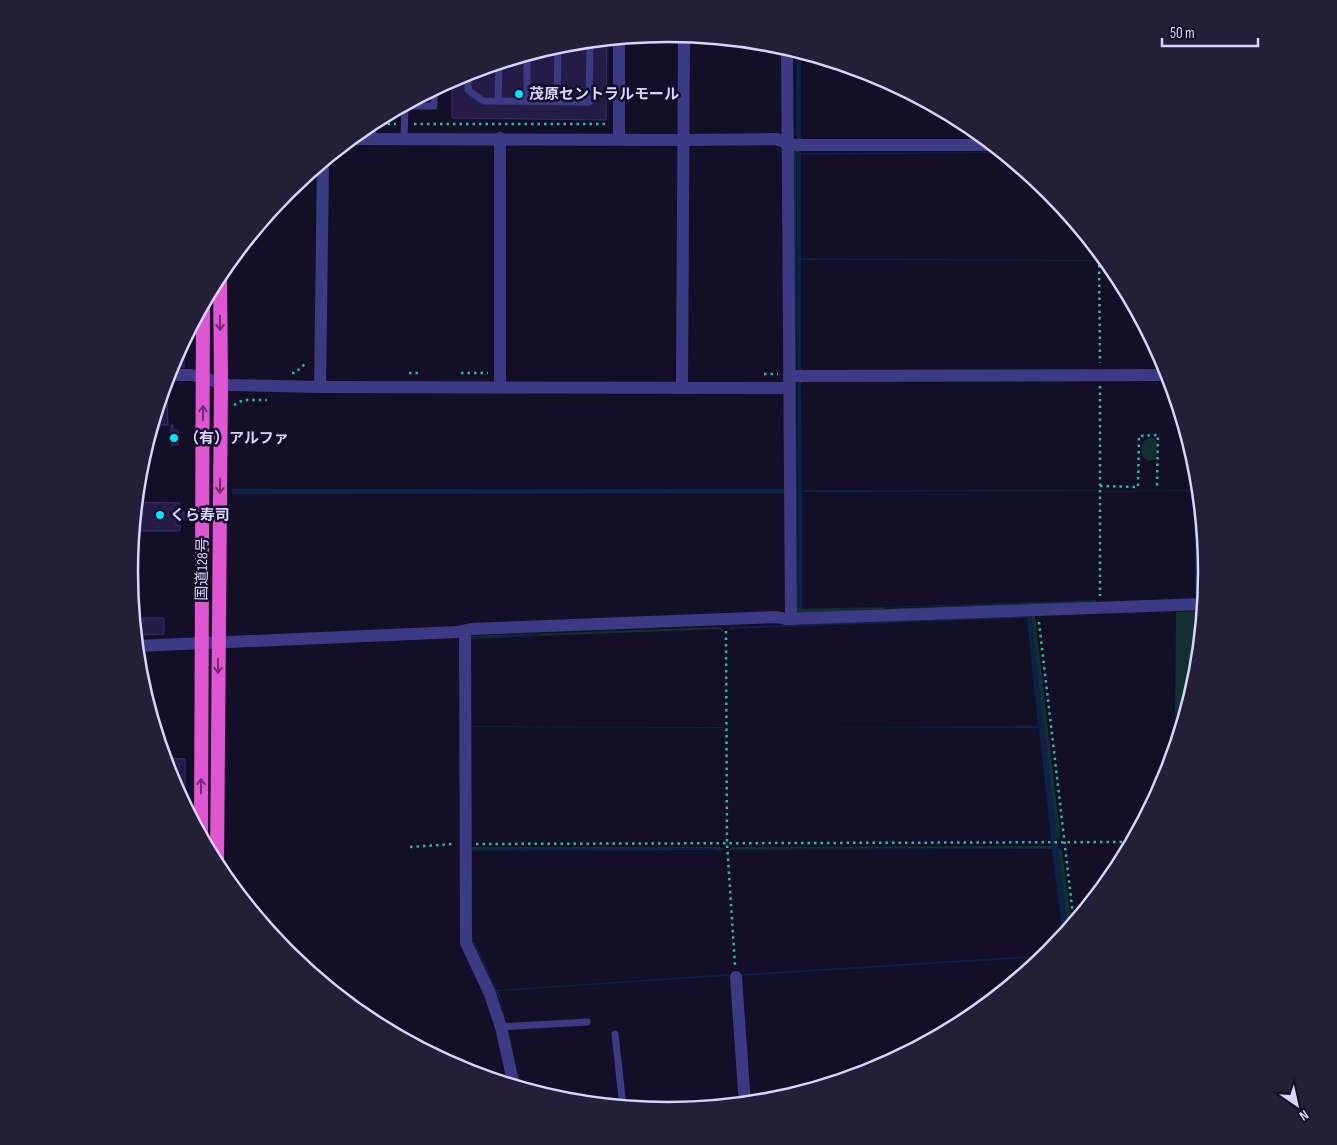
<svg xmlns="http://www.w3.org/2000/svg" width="1337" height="1145" font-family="'Sofia Sans Condensed','Noto Sans JP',sans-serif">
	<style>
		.green { fill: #12302f }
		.water { fill: #0c2248 }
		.building { fill: #241b47; stroke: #3b2d73 }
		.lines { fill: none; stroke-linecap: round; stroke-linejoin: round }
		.path { stroke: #2fb8b0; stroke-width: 2.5; stroke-dasharray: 2.5 4; stroke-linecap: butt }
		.service { stroke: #3d3a85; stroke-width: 7 }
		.minor { stroke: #3d3a85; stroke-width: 12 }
		.tertiary { stroke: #3d3a85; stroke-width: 12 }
		.trunk { stroke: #e055d1; stroke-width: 14 }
		.oneway { stroke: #6f2e73 }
		.poi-dot { fill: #00e5ff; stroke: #130f26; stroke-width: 2 }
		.labels { text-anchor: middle; stroke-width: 5; stroke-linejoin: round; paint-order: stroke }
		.poi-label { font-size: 15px; font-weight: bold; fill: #d9d4ff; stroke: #130f26; text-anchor: start }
		.street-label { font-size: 15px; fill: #d9d4ff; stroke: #130f26 }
		.rim { fill: none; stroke: #d9d4ff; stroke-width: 2.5 }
	</style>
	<rect width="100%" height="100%" fill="#130f26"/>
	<!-- green -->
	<g class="green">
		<polygon points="793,152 796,152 796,372 795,370"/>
		<polygon points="796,380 798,609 884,607 884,609 1096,600 1096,602 797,614 795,381"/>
		<path d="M1153,438l4,4 -1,15 -2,3 -5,1 -6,-4c-3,-9 -2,-19 10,-19z"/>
		<polygon points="1203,611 1197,678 1183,725 1175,725 1176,612"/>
		<polygon points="1035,615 1060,834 1059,839 1056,838 1031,616"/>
		<polygon points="718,627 723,629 723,631 718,629 541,636 541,634 470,638 471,636"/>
		<polygon points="1052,846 1052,848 730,849 733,847"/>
		<polygon points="1057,846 1062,851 1072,926 1068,931"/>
		<polygon points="472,847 720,847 724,850 718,850 718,848 470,850 469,934 499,997 507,1024 499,997 493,988 474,950 469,934 469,850"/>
	</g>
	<!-- water -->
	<g class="water">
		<polygon points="796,51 801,52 801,153 1001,152 1003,153 801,155 801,258 1095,260 1095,261 801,260 801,370 1092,369 1095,381 801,382 802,490 1096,490 1096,491 802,492 802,609 798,609"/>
		<polygon points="1195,461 1196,466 1197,598 1195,599 1194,491 1105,492 1105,491 1194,490"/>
		<polygon points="232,489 786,489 786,493 232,494"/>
		<polygon points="1092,600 1092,601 883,608 884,607"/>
		<polygon points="1031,616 1068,931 1063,937 1052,849 730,850 730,849 1052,848 1039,728 731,727 1038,726 1027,618 730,629 730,627"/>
		<polygon points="541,634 541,636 471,639 471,726 723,727 723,728 471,727 470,638"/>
		<polygon points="718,848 718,850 472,851 471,934 497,990 729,974 729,976 499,991 506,1022 499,997 469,934 470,849"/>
		<polygon points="1047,955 1045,957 741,976 741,974"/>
	</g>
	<!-- building -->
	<g class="building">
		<polygon points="607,40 606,120 452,118 452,80 463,75 564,44"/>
		<polygon points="180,349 184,357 184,367 171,367"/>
		<polygon points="160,401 167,401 168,425 160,425 160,429 152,429"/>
		<polygon points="171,425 173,425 173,430 178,430 178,445 171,445"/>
		<polygon points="137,502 180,503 180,512 184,512 184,519 176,519 176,525 180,525 180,531 140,531 140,525 134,525"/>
		<polygon points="143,618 164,618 164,634 142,635 141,624 143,623"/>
		<polygon points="142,664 147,664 148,683 142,683 139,666"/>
		<polygon points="163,753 167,753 167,758 185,759 185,788 176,789 171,778"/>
	</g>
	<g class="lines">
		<!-- path -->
		<g class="path">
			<polyline points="381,124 396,124"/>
			<polyline points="414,124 608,124"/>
			<polyline points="1099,252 1100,363"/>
			<polyline points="292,373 295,373 307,362"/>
			<polyline points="409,373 421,373"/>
			<polyline points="461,373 488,373"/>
			<polyline points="764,374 778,374"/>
			<polyline points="1100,386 1100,596"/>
			<polyline points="234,405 243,400 267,400"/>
			<polyline points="1100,486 1138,487 1139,436 1158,435 1157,487"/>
			<polyline points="1039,622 1074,924"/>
			<polyline points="726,631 727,843 735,965"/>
			<polyline points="476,844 1132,842"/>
			<polyline points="410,847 453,844"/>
		</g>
		<!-- service -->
		<g class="service">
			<polyline points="468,73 468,90 483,101 589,102 590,42"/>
			<polyline points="498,101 499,64"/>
			<polyline points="527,101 527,55"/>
			<polyline points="557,101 558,46"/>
			<polyline points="372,139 373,123"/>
			<polyline points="404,139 405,106 434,106 434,90"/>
			<polyline points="501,1027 587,1022"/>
			<polyline points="615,1034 623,1107"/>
		</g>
		<!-- minor -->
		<g class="minor">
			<polyline points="787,48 791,619"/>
			<polyline points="619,139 619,39"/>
			<polyline points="684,140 776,139 793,145 993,145"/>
			<polyline points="168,375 192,375 203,378"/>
			<polyline points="789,376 1169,375"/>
			<polyline points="682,387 684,35"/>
			<polyline points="465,631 466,943 490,994 501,1027 514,1086"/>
			<polyline points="137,646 457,632 471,629 777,617 786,619 1204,604"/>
			<polyline points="736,977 745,1104"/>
		</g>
		<!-- tertiary -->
		<g class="tertiary">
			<polyline points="352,139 684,140"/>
			<polyline points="203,378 229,385 320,387 789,388"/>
			<polyline points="320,387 323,163"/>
			<polyline points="500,387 500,138"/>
		</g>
		<!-- trunk -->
		<g class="trunk">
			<polyline points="201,835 203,306"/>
			<polyline points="217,865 221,383 220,275"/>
		</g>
	</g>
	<!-- one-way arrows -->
	<defs><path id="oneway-shaft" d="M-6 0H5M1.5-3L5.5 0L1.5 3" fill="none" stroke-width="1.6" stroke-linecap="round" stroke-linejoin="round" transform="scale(1.25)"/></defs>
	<g class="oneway">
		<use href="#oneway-shaft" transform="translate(220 323) rotate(89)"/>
		<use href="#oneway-shaft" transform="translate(203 413) rotate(-90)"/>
		<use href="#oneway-shaft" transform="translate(220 486) rotate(91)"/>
		<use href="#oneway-shaft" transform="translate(218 666) rotate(90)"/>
		<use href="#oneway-shaft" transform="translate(201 786) rotate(-90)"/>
	</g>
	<!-- markers -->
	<g class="poi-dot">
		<circle cx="519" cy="94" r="5"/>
		<circle cx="174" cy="438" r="5"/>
		<circle cx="160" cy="515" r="5"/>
	</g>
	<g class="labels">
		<!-- poi labels -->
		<g class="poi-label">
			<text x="529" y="99">茂原セントラルモール</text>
			<text x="184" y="443">（有）アルファ</text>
			<text x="170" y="520">くら寿司</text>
		</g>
		<!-- street labels -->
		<g class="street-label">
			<text transform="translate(202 569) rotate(-89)" y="5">国道128号</text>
		</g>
	</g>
	<!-- crop -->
	<path d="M0 0H1337V1145H0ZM138 572a530 530 0 1 1 1060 0a530 530 0 1 1-1060 0Z" fill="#231f37" fill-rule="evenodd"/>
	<path class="rim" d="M138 572a530 530 0 1 1 1060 0a530 530 0 1 1-1060 0Z"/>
	<!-- north arrow -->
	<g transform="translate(1297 1105) rotate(146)" stroke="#130f26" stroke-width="4" paint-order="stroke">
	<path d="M0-4L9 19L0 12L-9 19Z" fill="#d9d4ff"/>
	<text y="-8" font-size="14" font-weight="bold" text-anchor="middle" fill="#d9d4ff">N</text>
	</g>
	<!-- scale -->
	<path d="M1162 38v8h96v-8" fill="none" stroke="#d9d4ff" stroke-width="2.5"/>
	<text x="1170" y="38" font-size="15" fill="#d9d4ff" stroke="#130f26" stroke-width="4" paint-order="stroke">50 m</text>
</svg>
